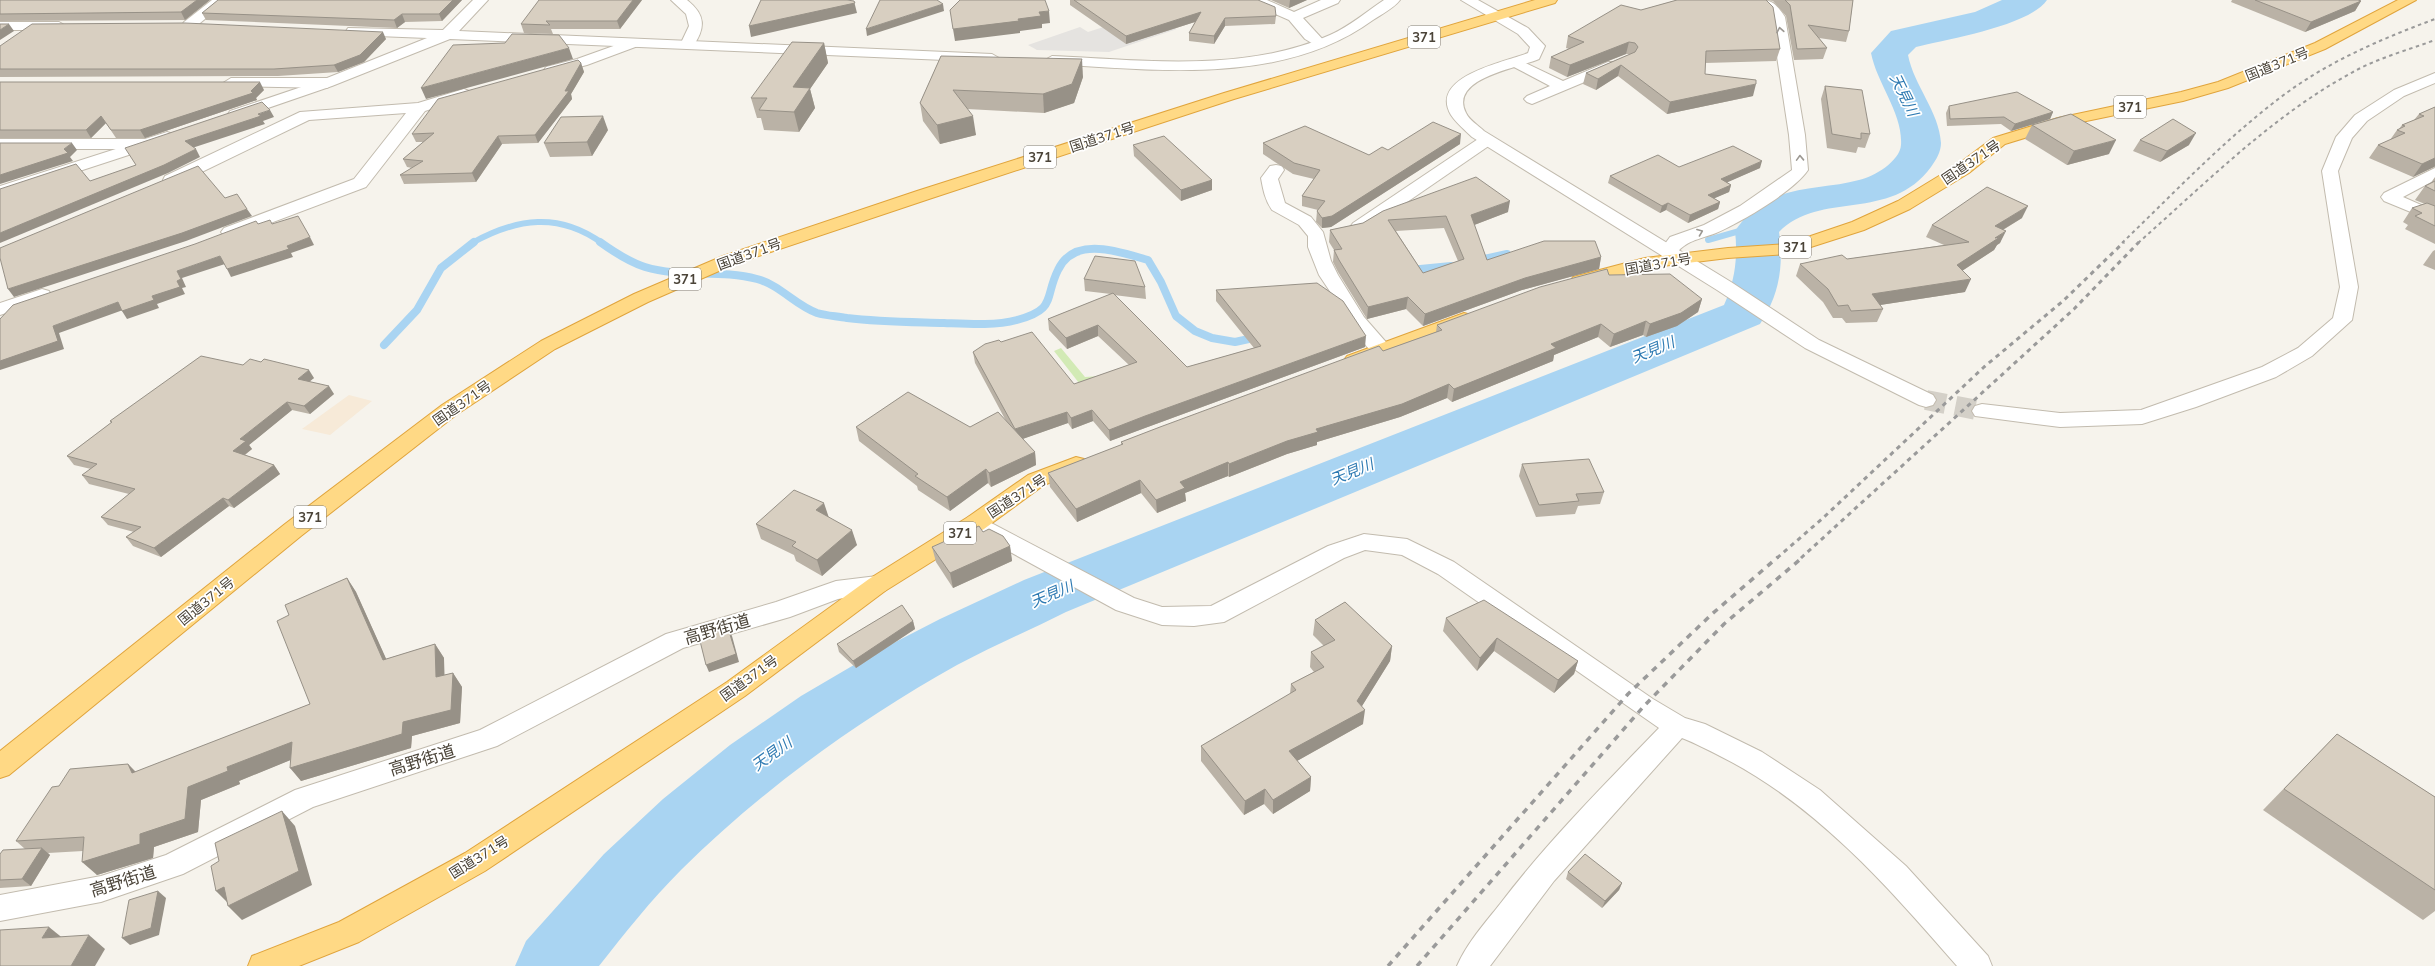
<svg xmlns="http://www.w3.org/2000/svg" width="2435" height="966" font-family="Mulish,'Noto Sans JP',sans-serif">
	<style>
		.commercial { fill: #f7ead8 }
		.green { fill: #d2eab5 }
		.parking { fill: #e5e3e0 }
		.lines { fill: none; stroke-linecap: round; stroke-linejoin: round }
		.stream-far1 { stroke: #a9d4f2; stroke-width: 6 }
		.stream { stroke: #a9d4f2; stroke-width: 8 }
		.river { fill: #a9d4f2; fill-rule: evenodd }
		.tertiary-tunnel { stroke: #d4d0c8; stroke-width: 20; stroke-dasharray: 20 10; stroke-linecap: butt }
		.minor-casing { stroke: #c2bbae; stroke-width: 2 }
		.tertiary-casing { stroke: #c2bbae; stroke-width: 2 }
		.trunk-casing { stroke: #e0a43c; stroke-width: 2 }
		.minor { fill: #fff; fill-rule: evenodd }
		.tertiary { fill: #fff; fill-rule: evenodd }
		.trunk { fill: #ffd985; fill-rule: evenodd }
		.rail-far2 { stroke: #9a9a9a; stroke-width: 2; stroke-dasharray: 3.5 3.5; stroke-linecap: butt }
		.rail-far1 { stroke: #9a9a9a; stroke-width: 3; stroke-dasharray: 4.5 4.5; stroke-linecap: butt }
		.rail { stroke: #9a9a9a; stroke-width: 3.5; stroke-dasharray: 6 6; stroke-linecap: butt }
		.wall { fill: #bab2a6; fill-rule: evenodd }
		.shaded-wall { fill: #979187 }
		.building { fill: #d8cfc1; stroke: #979187; fill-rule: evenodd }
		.oneway { stroke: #9c9892 }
		.labels { text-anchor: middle; stroke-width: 3.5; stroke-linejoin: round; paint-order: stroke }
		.shield { fill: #fff; stroke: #817c74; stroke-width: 1 }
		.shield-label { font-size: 13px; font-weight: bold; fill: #4b4439 }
		.street-label { font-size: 14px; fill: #4b4439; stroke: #fff }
		.water-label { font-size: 15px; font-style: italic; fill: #2e7ab2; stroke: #fff }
		.near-street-label { font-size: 17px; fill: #4b4439; stroke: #fff }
	</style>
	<rect width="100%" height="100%" fill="#f6f3ec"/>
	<!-- commercial -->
	<polygon class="commercial" points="349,395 372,401 330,435 302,429"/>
	<!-- green -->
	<polygon class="green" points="1061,348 1085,377 1100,376 1079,383 1054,351"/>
	<!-- parking -->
	<polygon class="parking" points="1150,12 1177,29 1109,52 1037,50 1028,45 1080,27 1088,32"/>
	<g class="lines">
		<!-- stream-far1 -->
		<g class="stream-far1">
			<polyline points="1708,240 1743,230 1768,218"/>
			<path d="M472,243c45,-25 87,-31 130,0"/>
		</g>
		<!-- stream -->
		<g class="stream">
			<path d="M600,242c14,10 29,20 45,25 36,11 75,2 112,12 23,6 38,26 60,34 10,3 20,3 30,5 33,4 65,4 97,5 24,1 50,3 73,-3 40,-11 27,-22 41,-50 16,-35 62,-18 90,-10l13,22 15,34 19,15 17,7 23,4 23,-5"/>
			<polyline points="1475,261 1507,254"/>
			<polyline points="1410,270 1451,266"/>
			<polyline points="384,345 417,310 441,268 474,242"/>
		</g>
		<!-- river -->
		<path class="river" d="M2002,0h45c-18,26 -99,39 -131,47l-8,8c6,31 31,56 33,88 0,9 -5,17 -10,24 -41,56 -111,23 -152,65 5,34 0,64 -19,92l-694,288c-36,18 -73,34 -109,53 -100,56 -194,124 -276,205 -30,30 -56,63 -82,96h-84l11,-25 78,-87 59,-55 67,-54 71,-49 75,-44 64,-33 84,-39 700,-275c11,-24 14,-48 11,-74 9,-13 19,-24 33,-31 29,-14 62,-12 91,-20 15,-3 41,-19 42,-35 2,-32 -24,-61 -30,-92l20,-22 84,-19z"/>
		<!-- tertiary-tunnel -->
		<polyline class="tertiary-tunnel" points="1926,400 1982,411"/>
		<defs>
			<g id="minor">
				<polygon points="212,0 228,0 194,28 184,28 182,25 184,22"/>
				<path d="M671,0h16c19,15 19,28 5,48h-10l-2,-3 9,-19 -3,-12z"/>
				<polygon points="1248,0 1267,0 1294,12 1321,0 1340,0 1338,3 1303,18 1327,44 1320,48 1305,39 1289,20 1250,3"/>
				<path d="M1753,0c19,0 21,1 32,17l20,118 3,35c-15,22 -67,52 -92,63 -18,7 -30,7 -42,23h-12l-3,-4 11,-15 34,-12 36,-19 52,-36 -3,-35 -18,-118z"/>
				<polygon points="633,39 640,43 638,46 587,65 551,74 544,70 546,67 577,59"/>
				<polygon points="1517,59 1563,81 1608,62 1618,62 1620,65 1618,68 1532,104 1527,102 1524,99 1527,96 1550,86 1512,66 1510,63 1512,60"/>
				<polygon points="231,78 327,78 335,83 327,88 226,86 223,83"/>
				<polygon points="464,89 469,91 472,94 469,97 425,111 366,187 236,236 224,236 221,232 224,228 354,179 406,113 309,120 177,184 165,184 163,180 165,176 300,112 418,103"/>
				<polygon points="1487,135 1493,137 1495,140 1493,143 1365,231 1353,231 1350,227 1353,223 1481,137"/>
				<polygon points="147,139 153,141 155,144 153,147 0,197 0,186"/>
				<path d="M1276,165l6,1 2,4 -6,9 7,24 26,14 12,15 8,29 7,14 26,42 28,32 -3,4c-10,3 -14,0 -22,-6l-48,-72 -11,-28v-11l-9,-11 -27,-15c-7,-10 -9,-21 -11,-32l9,-12z"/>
				<polygon points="2435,168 2435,180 2403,197 2435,211 2435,222 2384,201 2381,197 2384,193"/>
				<polygon points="42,289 49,291 51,295 49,299 0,315 0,303"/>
				<path d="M976,515l158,83 28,9 49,-1 117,-60 36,-12 43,5 47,23 199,137 32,19 20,6 57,28 58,38 86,76 82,90 4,10h-35c-69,-79 -141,-162 -237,-210 -12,-6 -25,-13 -38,-18l-128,143 -64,85h-33c10,-23 28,-43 43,-62 48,-63 104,-119 159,-176l-221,-154 -36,-19 -37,-5 -21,8 -120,64 -30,4 -32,-1 -46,-15 -148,-81 -3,-6 3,-6z"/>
				<polygon points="877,576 885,579 889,585 885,591 838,599 790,617 683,648 497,746 313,807 183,874 101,902 0,921 0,895 101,876 166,855 295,790 480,730 666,634 776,602 836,581"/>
			</g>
			<g id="tertiary">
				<polygon points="473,0 488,0 459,31 992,54 999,58 992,62 450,39 332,86 242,117 236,119 228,114 230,111 322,80 427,38 353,35 348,34 346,31 348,28 443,30"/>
				<path d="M1384,0h16c-6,8 -18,14 -27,20 -90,66 -216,50 -321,44l-7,-4 7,-4c90,4 194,17 278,-21 20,-9 36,-23 54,-35z"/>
				<path d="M1461,0h17l50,28 17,18 -6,13c-20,9 -91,19 -73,54 3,7 12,12 18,18l247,151 88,58 114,55 3,5 -3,5 -7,2 -7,-2 -114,-57 -88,-58 -245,-153c-7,-7 -15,-13 -21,-22 -23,-39 55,-53 77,-62l2,-6 -12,-13z"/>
				<polygon points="0,22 59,22 66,26 59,30 0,30"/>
				<polygon points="2435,73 2435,83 2404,96 2367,121 2352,138 2338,171 2358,287 2352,320 2312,356 2276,377 2196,407 2142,424 2060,427 1975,416 1972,411 1975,406 1982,404 2060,413 2141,410 2262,367 2298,348 2333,318 2340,287 2322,171 2336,137 2355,115 2394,90"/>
				<polygon points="167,132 173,134 175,137 173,140 147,149 0,149 0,139 145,139"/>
			</g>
			<g id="trunk">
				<polygon points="1535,0 1557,0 1555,3 1234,99 929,199 735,264 648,302 555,349 456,415 301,536 9,775 0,778 0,751 285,524 442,405 541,341 634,294 723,256 917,191 1224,93"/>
				<polygon points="2398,0 2416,0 2325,49 2228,88 2183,101 2067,125 2005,144 1969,173 1910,209 1864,230 1789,254 1728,258 1646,268 1580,287 1573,285 1571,281 1573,277 1645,258 1728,248 1787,244 1852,222 1898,201 1957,165 1993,138 2058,118 2181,92 2218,82 2315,43"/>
				<polygon points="1464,313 1471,315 1474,319 1471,323 1361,364 1354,366 1347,364 1344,360 1347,356"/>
				<polygon points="1076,457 1084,459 1087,464 1084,469 1044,485 984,529 885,591 745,696 485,871 359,942 299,966 248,966 252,956 339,922 465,853 727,682 869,579 968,517 1028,475"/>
			</g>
		</defs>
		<!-- minor casing -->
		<use href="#minor" class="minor-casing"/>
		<!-- tertiary casing -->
		<use href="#tertiary" class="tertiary-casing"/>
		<!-- trunk casing -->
		<use href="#trunk" class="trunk-casing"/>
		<!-- minor -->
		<use href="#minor" class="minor"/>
		<!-- tertiary -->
		<use href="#tertiary" class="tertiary"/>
		<!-- trunk -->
		<use href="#trunk" class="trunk"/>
		<!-- rail-far2 -->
		<g class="rail-far2">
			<path d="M2122,243c52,-50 102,-103 159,-146 46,-35 100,-58 154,-78"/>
			<path d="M2138,243c68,-60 135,-128 215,-171 25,-14 55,-22 82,-32"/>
		</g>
		<!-- rail-far1 -->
		<g class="rail-far1">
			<polyline points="1777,558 1823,518 1984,367 2063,301 2124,242"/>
			<polyline points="1801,558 2074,309 2139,242"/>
		</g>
		<!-- rail -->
		<g class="rail">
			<polyline points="1388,966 1628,694 1712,614 1778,557"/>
			<polyline points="1417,966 1644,706 1724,624 1803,557"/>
		</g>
	</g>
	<!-- wall -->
	<g class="wall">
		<polygon points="0,0 210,0 185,20 0,21"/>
		<polygon points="218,0 462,0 442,21 405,22 397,28 206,20 202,13"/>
		<polygon points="642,0 620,29 551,29 553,34 524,33 521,24"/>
		<polygon points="1070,0 1258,0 1276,16 1275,24 1225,26 1214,44 1189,41 1189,33 1195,22 1126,44 1070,5"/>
		<polygon points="1271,0 1307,0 1289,8"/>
		<polygon points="1677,0 1853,0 1849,31 1846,42 1819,38 1827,48 1823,59 1794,60 1786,16 1773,1 1766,0 1780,49 1776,61 1705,63 1705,74 1753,96 1667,114 1618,76 1596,90 1583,84 1586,73 1630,54 1626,54 1567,77 1549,68 1551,57 1569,49 1566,48 1568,36 1641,10"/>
		<polygon points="2232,0 2358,0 2361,1 2355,11 2305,32 2231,2"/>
		<polygon points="386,39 364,62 338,72 278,76 0,77 0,46"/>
		<polygon points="824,43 828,63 810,89 815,108 799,132 764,130 761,118 757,118 751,98"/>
		<polygon points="941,56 1083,77 1074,103 1044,113 967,109 976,135 940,144 923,121 920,103"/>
		<polygon points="581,63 584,72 571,94 572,99 538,143 502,144 476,182 404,184 400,175 412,168 407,167 403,159 423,142 416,142 412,134"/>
		<polygon points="0,82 264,90 256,98 257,100 145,138 116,138 106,123 91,138 0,138"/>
		<polygon points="1825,86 1870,134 1865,148 1858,147 1856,153 1827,148 1821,99"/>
		<polygon points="1949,106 2053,112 2050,119 2011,131 2001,124 1947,126 1946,113"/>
		<polygon points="2435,107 2435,167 2434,167 2413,177 2369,158 2378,145 2390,140 2397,130 2399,129 2402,125 2414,120 2419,114"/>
		<polygon points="2032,125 2109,154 2067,165 2025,139"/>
		<polygon points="608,130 592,156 550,157 544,143"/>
		<polygon points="2140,140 2189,145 2160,162 2133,151"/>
		<polygon points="1263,143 1369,155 1388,150 1460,144 1331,227 1322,228 1316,222 1317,211 1318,210 1302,206 1302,196 1314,179 1293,174 1263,154"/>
		<polygon points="1133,145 1212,180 1212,190 1181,201 1134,156"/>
		<polygon points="1679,167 1760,168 1727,182 1731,185 1729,192 1714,198 1720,202 1718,209 1688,223 1666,210 1660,213 1608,183 1610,176"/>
		<polygon points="2435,177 2435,244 2405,229 2408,225 2403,222 2412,208 2425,204 2415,200 2425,186 2430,184"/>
		<path d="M1383,211l125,1 -34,13 13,35 114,-3 -2,12 -77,21 -99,36 -17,-17 -39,10 -29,-47 -5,-10 1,-12 -5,-8 1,-12 33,-7zM1444,228l14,33 -35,12 -27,-42z"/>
		<polygon points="2022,218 2003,230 2000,243 1997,245 1994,250 1962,271 1965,292 1880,305 1883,309 1877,322 1846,323 1842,318 1833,318 1823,302 1796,276 1800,264 1847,259 1944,245 1926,237 1932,225"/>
		<polygon points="2435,250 2435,270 2423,265 2433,251"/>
		<polygon points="1609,275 1702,299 1698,312 1677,326 1646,337 1643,335 1610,347 1598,337 1554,355 1553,361 1452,402 1447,398 1400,417 1317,442 1317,445 1287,454 1229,477 1228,476 1185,493 1186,501 1157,513 1141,493 1077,522 1050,487 1048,473 1121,445 1121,442 1383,351 1436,332 1437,325"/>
		<polygon points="1084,279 1145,287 1146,299 1114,295 1187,367 1254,348 1216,301 1216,290 1365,347 1145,428 1110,441 1093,421 1072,429 1068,423 1022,439 1035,452 1036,465 991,487 988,483 950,511 918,490 917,486 859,441 856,427 970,427 1006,421 975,363 973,352 1001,342 1074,384 1129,365 1098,336 1067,349 1049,330 1048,319 1111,294 1085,291"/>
		<polygon points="243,365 314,378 309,381 334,394 310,414 292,410 249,445 252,449 245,455 274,465 280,474 234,508 229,506 161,557 133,546 126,537 134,532 108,525 101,517 129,494 89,484 82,475 91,469 74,465 67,456 111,423 110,421"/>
		<polygon points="1522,464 1604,492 1600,504 1578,506 1575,514 1536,517 1519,476"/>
		<polygon points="828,517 857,545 822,576 796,561 794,555 761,539 756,524"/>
		<polygon points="983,532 1010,546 1012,561 953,588 936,562 932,547"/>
		<polygon points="347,578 356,592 386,659 435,644 444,658 444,675 453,673 462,687 460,723 412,736 411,748 301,781 290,760 239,781 240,784 201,800 198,832 154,847 153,858 97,875 83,851 48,853 50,855 31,886 0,888 0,854 25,849 16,841 59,786 128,764 136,772 310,704 289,615"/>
		<polygon points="1446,618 1578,661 1574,674 1554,693 1494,651 1477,671 1443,631"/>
		<polygon points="1315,620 1392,646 1390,661 1362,706 1363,724 1297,761 1311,777 1310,791 1273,814 1264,804 1244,815 1201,761 1201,746 1290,694 1291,684 1314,672 1310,667 1311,652 1324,646 1313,635"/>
		<polygon points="913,621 915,629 856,668 839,652 837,644"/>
		<polygon points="2337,734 2435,797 2435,911 2423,920 2263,810"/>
		<polygon points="1568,872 1622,883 1619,890 1602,908 1566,879"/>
	</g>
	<!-- shaded-wall -->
	<g class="shaded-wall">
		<polygon points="197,0 210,0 185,20 181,12"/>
		<polygon points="453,0 462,0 442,21 439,14"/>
		<polygon points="633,0 642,0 620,29 617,21"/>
		<polygon points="1290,0 1307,0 1289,8"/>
		<polygon points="854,1 857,13 751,37 749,26"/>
		<polygon points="2361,1 2355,11 2305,32 2311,22"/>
		<polygon points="943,4 944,11 867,36 866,29"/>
		<polygon points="1049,11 1050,23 1042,24 1042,28 1020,31 1020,33 955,41 953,29 1018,19 1039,12"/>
		<polygon points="1201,12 1201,20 1126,44 1126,36"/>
		<polygon points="402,14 405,22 397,28 394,20"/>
		<polygon points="1225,18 1225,26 1214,44 1214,36"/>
		<polygon points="9,24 14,31 0,40 0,30"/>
		<polygon points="383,32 386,39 364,62 338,72 334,65"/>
		<polygon points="1629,42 1626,54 1567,77 1570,65"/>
		<polygon points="824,43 828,63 810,89 815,108 799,132 794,112 793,87"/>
		<polygon points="569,48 573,59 426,99 421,88"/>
		<polygon points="1082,59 1083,77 1074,103 1044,113 1043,94"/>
		<polygon points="581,63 584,72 571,94 572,99 538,143 535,135 565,91"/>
		<polygon points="1621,65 1618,76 1596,90 1598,79"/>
		<polygon points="260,82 264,90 256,98 257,100 145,138 140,130 251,91"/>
		<polygon points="1756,84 1753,96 1667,114 1670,102"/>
		<polygon points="270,110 274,117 263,121 265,124 189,149 185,141"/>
		<polygon points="2053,112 2050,119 2011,131 2015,124"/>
		<polygon points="101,116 106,123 91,138 86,130"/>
		<polygon points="603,116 608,130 592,156 587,142"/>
		<polygon points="973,116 976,135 940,144 937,125"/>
		<polygon points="2196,133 2189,145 2160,162 2167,151"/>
		<polygon points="1461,134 1460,144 1331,227 1322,228 1322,218"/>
		<polygon points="498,136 502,144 476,182 472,173"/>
		<polygon points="2116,140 2109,154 2067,165 2074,151"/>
		<polygon points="72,143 77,150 70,157 73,161 0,184 0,175 64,149"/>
		<polygon points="196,149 200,157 168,173 0,243 0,233"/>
		<polygon points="2435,158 2435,166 2434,167 2413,177 2422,164"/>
		<polygon points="1762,161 1760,168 1719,186 1721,179"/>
		<polygon points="1212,180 1212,190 1181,201 1181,190"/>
		<polygon points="1731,185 1729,192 1706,202 1708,195"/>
		<polygon points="1510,201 1508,212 1469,227 1471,215"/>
		<polygon points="1720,202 1718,209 1688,223 1690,215"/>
		<polygon points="1668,203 1666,210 1660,213 1662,206"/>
		<polygon points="2028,206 2022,218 1989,238 1995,226"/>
		<polygon points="247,209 252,216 186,241 14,297 8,289"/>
		<polygon points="2006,231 2000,243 1997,245 1994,250 1951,278 1957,265"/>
		<polygon points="310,237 314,245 291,253 293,257 231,277 227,269"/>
		<polygon points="220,256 225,264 182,278 186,287 182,288 185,294 157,304 159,308 127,319 122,311 152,296 177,281 177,271"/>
		<polygon points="1601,257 1599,269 1522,290 1423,326 1425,314 1525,278"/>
		<polygon points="1971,279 1965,292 1867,307 1872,294"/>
		<polygon points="1408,297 1406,309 1367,319 1368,307"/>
		<polygon points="1702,299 1698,312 1677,326 1646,337 1650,324"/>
		<polygon points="118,302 123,310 59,333 64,349 0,370 0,361 53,326"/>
		<polygon points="1646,321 1643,335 1610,347 1614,334"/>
		<polygon points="1601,324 1598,337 1554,355 1553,361 1452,402 1454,389 1551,344"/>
		<polygon points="1098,325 1098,336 1067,349 1066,338"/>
		<polygon points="1366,336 1365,347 1145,428 1110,441 1109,430 1145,416"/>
		<polygon points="309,370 314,378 303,387 298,379"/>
		<polygon points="1449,384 1447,398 1400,417 1317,442 1317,445 1287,454 1229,477 1229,464 1316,429"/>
		<polygon points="329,386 334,394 310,414 304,406"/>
		<polygon points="287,402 292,410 249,445 252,449 239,459 233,451 240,439"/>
		<polygon points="1092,410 1093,421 1072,429 1071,418"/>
		<polygon points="1067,412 1068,423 1017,441 1015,429"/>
		<polygon points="1035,452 1036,465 991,487 989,473"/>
		<polygon points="1228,462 1228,476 1185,493 1186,501 1157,513 1156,500 1180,482"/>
		<polygon points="274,465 280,474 234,508 228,500"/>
		<polygon points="986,469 988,483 950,511 947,497"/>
		<polygon points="1140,480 1141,493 1077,522 1076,509"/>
		<polygon points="223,498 229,506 161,557 154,548"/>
		<polygon points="824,503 829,518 816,510"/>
		<polygon points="852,530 857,545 822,576 817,560"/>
		<polygon points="1010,546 1012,561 953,588 950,573"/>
		<polygon points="347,578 356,592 393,674 383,660"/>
		<polygon points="913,621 915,629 856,668 853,661"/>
		<polygon points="728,628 732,636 739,662 709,672 706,665"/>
		<polygon points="1497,638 1494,651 1477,671 1480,658"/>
		<polygon points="435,644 444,658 445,691 436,677"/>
		<polygon points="1392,646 1390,661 1357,714 1365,710 1363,724 1288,766 1289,751 1357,701"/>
		<polygon points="1578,661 1574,674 1554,693 1558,680"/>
		<polygon points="453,673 462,687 460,723 412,736 411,748 301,781 290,768 403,722"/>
		<polygon points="292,742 303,755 239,781 240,784 201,800 198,832 154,847 153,858 97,875 82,862 140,834 188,787 227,767"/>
		<polygon points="128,764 141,778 132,773"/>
		<polygon points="1311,777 1310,791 1273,814 1273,800"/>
		<polygon points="1265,789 1264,804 1244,815 1245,801"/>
		<polygon points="282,811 295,826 312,885 242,920 228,906 230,905 216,891"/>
		<polygon points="42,848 50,855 31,886 22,879"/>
		<polygon points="1622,883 1619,890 1602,908 1605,901"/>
		<polygon points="158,891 166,898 159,935 130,945 122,938"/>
		<polygon points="49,927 65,940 42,938"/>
		<polygon points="89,935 105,949 95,966 71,966"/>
	</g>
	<!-- building -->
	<g class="building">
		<polygon points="0,0 197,0 181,12 0,14"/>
		<polygon points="218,0 453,0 439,14 402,14 394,20 202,13"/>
		<polygon points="539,0 633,0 617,21 546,21 550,25 521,24"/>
		<polygon points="761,0 847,0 854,1 855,3 749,26"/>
		<polygon points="880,0 937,0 943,4 866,29"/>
		<polygon points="960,0 1045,0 1049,11 1039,12 1041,16 1018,19 1019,21 953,29 950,10"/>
		<polygon points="1074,0 1258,0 1275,7 1276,16 1225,18 1214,36 1189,33 1201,12 1126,36"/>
		<polygon points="1677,0 1766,0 1773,7 1780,49 1706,51 1705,74 1756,80 1756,84 1670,102 1621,65 1598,79 1586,73 1635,52 1638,47 1635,43 1629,42 1570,65 1551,57 1584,42 1568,36 1621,5 1641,10"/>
		<polygon points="1785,0 1853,0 1849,31 1808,25 1827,48 1797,49 1790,5"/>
		<polygon points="2255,0 2358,0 2361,1 2311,22"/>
		<polygon points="185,23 383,32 360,55 334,65 274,69 0,69 0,46 32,24"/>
		<polygon points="0,24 9,24 0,30"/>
		<polygon points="512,34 559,35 569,48 421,88 453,45 505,43"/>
		<polygon points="792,42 824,43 793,87 810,88 794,112 759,110 767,98 751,98"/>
		<polygon points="941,56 1082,59 1072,84 1043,94 953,90 973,116 937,125 920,103"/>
		<polygon points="578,60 581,63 565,91 569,91 535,135 498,136 472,173 400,175 423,161 403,159 434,133 412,134 438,99"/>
		<polygon points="0,82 260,82 251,91 253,93 140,130 111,130 101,116 86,130 0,130"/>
		<polygon points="1825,86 1862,90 1870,134 1861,133 1861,139 1832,134"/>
		<polygon points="2017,92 2053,112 2015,124 2004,117 1950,119 1949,106"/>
		<polygon points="262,102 270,110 258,114 261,116 185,141 196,149 164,165 0,233 0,189 76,164 90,181 136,165 125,148"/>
		<polygon points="2435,107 2435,158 2422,164 2378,145 2405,133 2397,130 2405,126 2402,125 2424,116 2419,114"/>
		<polygon points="2071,114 2116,140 2074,151 2032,125"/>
		<polygon points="603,116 587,142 544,143 561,117"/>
		<polygon points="2173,119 2196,133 2167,151 2140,140"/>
		<polygon points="1433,122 1461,134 1332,216 1322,218 1317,211 1325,201 1302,196 1320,170 1294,163 1263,143 1305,126 1369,155 1382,147 1388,150"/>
		<polygon points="1164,136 1212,180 1181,190 1133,145"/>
		<polygon points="0,143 72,143 64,149 68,153 0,175"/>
		<polygon points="1733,146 1762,161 1721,179 1731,185 1708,195 1720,202 1690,215 1668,203 1662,206 1610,176 1658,155 1679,167"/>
		<polygon points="198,166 225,198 237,194 247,209 182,233 8,289 0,258 0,248"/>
		<path d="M1476,177l34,24 -39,14 16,45 57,-19h51l6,16 -76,21 -100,36 -17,-17 -40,10 -29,-47 -5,-10 8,-1 -12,-19 33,-7 20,-12zM1446,216l18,43 -41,14 -35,-53z"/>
		<polygon points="2435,181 2435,191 2425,186"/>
		<polygon points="1987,187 2028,206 1995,226 2006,231 1995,238 2000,237 1957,265 1971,279 1872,294 1883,309 1851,311 1848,305 1838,306 1828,289 1800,264 1842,255 1847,259 1969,242 1932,225"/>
		<polygon points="2427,203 2435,206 2435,226 2415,216 2422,213 2412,208"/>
		<polygon points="298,216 310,237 287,246 289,249 227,269 220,256 177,271 181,279 177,281 180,287 152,296 154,300 122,311 118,302 53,326 58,341 0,361 0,319 13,305 195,244 256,221 258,224 270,220 272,224"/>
		<polygon points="1095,256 1135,261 1145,287 1084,279"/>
		<polygon points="1607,269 1609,275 1670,274 1702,299 1681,313 1650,324 1646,321 1614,334 1601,324 1551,344 1556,348 1454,389 1449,384 1402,404 1316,429 1318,432 1287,441 1229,464 1228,462 1180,482 1185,488 1156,500 1140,480 1076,509 1048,473 1123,444 1121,442 1160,427 1379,346 1383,351 1442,330 1437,325 1540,287"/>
		<polygon points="1317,283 1343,301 1366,336 1145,416 1109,430 1092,410 1071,418 1067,412 1015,429 973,352 985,344 999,340 1001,342 1032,332 1074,384 1137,362 1098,325 1066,338 1048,319 1113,293 1187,367 1261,346 1216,290"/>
		<polygon points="201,356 243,365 250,359 261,362 264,359 309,370 298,379 329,386 304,406 287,402 240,439 246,441 233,451 274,465 228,500 223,498 154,548 126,537 141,527 101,517 135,489 82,475 97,464 67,456 112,422 110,421"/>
		<polygon points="908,392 970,427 998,412 1035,452 989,473 986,469 947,497 915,476 918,474 856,427"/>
		<polygon points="1589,459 1604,492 1576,494 1579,501 1539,505 1522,464"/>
		<polygon points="794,490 824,503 816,510 852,530 817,560 792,546 796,542 756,524"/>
		<polygon points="979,526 983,532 989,529 1003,536 1010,546 950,573 932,547"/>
		<polygon points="347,578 383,660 435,644 436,677 453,673 451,710 403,722 402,734 290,768 292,742 227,767 228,771 188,787 185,819 140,834 140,844 82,862 84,837 16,841 52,787 59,786 70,769 128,764 132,773 310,704 277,621 289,615 285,605"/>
		<polygon points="1484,600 1578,661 1558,680 1497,638 1480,658 1446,618"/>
		<polygon points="1345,602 1392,646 1357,701 1365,710 1289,751 1311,777 1273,800 1265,789 1245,801 1201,746 1296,690 1291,684 1324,667 1311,652 1335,640 1315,620"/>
		<polygon points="902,605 913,621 853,661 837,644"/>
		<polygon points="728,628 736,654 706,665 699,637"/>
		<polygon points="2337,734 2435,797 2435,890 2284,789"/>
		<polygon points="282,811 299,871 228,906 224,887 216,891 211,866 219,861 215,843"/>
		<polygon points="42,848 22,879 0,880 0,854 3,850"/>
		<polygon points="1585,854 1622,883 1605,901 1568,872"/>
		<polygon points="158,891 151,928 122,938 129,900"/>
		<polygon points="49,927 42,938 89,935 71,966 0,966 0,930"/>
	</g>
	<!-- one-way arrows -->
	<defs><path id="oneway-chevron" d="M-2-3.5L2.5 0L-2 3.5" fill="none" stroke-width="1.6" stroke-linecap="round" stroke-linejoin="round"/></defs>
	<g class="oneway">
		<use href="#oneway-chevron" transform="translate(1780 30) rotate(-100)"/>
		<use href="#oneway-chevron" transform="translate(1800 158) rotate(-92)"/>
		<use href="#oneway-chevron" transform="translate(1700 232) rotate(-21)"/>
	</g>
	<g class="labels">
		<!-- shield labels -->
		<g class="shield">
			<rect x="1408" y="26" width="32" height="22" rx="3"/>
			<rect x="2114" y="96" width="32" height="22" rx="3"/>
			<rect x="1024" y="146" width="32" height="22" rx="3"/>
			<rect x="1779" y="236" width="32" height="22" rx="3"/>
			<rect x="669" y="268" width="32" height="22" rx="3"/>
			<rect x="294" y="506" width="32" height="22" rx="3"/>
			<rect x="944" y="522" width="32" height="22" rx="3"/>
		</g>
		<g class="shield-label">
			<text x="1424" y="42">371</text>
			<text x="2130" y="112">371</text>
			<text x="1040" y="162">371</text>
			<text x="1795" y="252">371</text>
			<text x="685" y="284">371</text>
			<text x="310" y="522">371</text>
			<text x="960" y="538">371</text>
		</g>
		<!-- street labels -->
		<g class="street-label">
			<text transform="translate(2277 64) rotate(-22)" y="5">国道371号</text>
			<text transform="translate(1102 137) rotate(-18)" y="5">国道371号</text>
			<text transform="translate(1971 162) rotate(-34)" y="5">国道371号</text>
			<text transform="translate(749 254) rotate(-20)" y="5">国道371号</text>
			<text transform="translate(1658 264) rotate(-10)" y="5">国道371号</text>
			<text transform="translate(462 403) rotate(-35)" y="5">国道371号</text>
			<text transform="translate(1017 496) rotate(-33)" y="5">国道371号</text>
			<text transform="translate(206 601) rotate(-39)" y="5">国道371号</text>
			<text transform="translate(749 678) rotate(-36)" y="5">国道371号</text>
			<text transform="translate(479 857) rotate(-32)" y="5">国道371号</text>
		</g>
		<!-- water labels -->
		<g class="water-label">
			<text transform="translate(1904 95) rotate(64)" y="5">天見川</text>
			<text transform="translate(1653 350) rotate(-22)" y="5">天見川</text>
			<text transform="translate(1352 472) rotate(-22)" y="5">天見川</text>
			<text transform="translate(1052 594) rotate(-23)" y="5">天見川</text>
			<text transform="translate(772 754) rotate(-36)" y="5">天見川</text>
		</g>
		<!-- near-street labels -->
		<g class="near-street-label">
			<text transform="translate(717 629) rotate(-16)" y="6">高野街道</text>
			<text transform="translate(422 760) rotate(-17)" y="6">高野街道</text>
			<text transform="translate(123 881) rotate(-17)" y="6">高野街道</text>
		</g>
	</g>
</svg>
